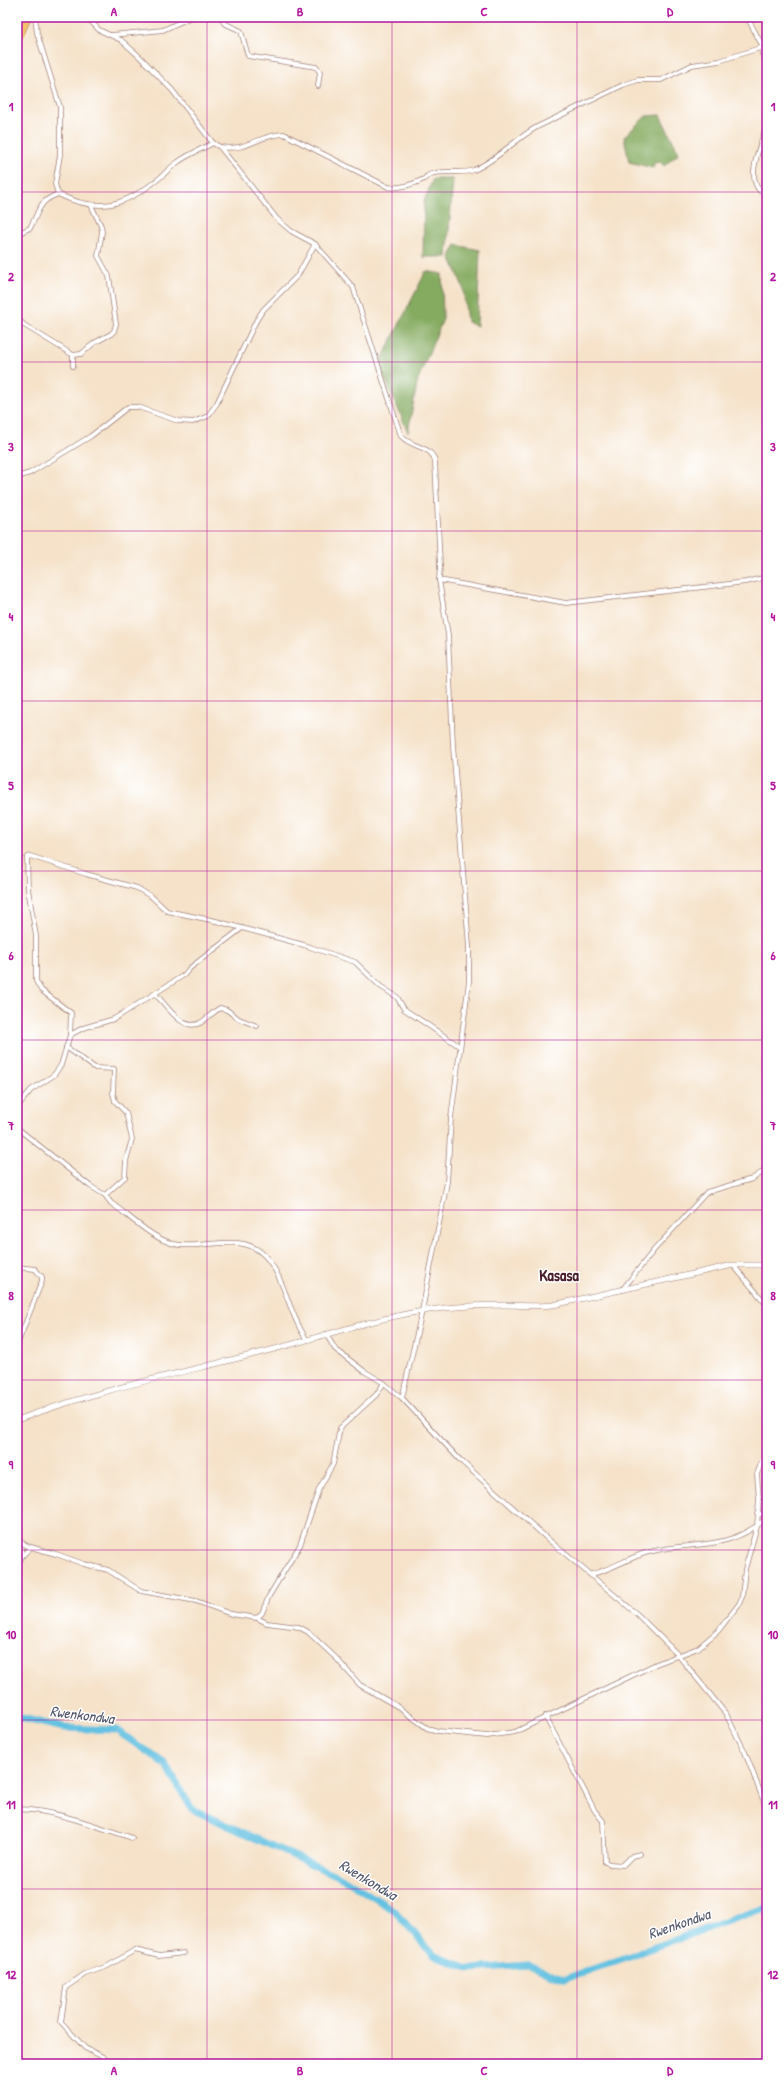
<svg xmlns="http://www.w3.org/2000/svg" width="784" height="2081" font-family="'Patrick Hand',sans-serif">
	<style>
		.forest { fill: #85ab61; stroke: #686546 }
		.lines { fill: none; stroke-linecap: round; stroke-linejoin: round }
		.river { stroke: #63c1e1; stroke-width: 7 }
		.minor-casing { stroke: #a0807a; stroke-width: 5.5 }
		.tertiary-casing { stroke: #a0807a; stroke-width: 6 }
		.primary-casing { stroke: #a0807a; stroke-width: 8 }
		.minor { stroke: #fff; stroke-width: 4 }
		.tertiary { stroke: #fff; stroke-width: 5 }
		.primary { stroke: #f4c16b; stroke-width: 7 }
		.grid { fill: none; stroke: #b5179e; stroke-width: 1; stroke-opacity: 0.55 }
		.labels { text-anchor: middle; stroke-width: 3; stroke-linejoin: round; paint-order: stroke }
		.water-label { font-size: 15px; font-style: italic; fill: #53586b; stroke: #fff }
		.quarter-label { font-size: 16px; font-weight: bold; fill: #4a1f2b; stroke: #fff }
		.neatline { fill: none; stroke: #b5179e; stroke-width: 1.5 }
		.grid-label { font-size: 13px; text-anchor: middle; font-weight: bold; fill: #b5179e }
	</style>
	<rect width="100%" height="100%" fill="#fff"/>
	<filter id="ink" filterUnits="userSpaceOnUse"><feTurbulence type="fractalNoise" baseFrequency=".025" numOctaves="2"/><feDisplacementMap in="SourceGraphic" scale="8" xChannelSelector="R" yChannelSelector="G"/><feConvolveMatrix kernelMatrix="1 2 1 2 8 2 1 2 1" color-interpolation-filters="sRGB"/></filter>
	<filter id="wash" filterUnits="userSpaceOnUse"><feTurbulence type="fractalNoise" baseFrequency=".012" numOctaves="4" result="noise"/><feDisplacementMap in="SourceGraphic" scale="16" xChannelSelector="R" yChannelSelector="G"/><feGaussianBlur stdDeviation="0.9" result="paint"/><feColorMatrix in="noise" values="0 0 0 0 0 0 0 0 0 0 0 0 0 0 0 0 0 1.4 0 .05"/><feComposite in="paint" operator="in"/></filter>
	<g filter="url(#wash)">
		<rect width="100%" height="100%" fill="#f5e2c9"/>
		<!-- forest -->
		<g class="forest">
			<polygon points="660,115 679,153 664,166 660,162 654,163 653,168 629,162 624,137 646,116"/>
			<polygon points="433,179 453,179 447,257 423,257 424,201"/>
			<polygon points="456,245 480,250 477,326 467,322 463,287 450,256"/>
			<polygon points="426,271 442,274 443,319 418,379 408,432 379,365"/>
		</g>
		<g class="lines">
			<!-- river -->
			<polyline class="river" points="17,1717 64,1728 116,1730 165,1764 192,1809 346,1880 395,1911 433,1955 470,1969 528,1965 565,1979 767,1907"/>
		</g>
	</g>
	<g filter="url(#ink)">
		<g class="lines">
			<defs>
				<g id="minor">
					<polyline points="35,17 37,33 60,107 60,155 55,184 58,194"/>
					<path d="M87,17l12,13 22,10 19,17 32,33 41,53 7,4 57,72 14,12 24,13 38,43 48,149c10,12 30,9 34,25l5,105 -1,14 9,55 5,111 16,200v35l-18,137 -4,64 -25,129 -20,87"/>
					<polyline points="221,17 224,23 241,31 248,56 316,67 320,72 318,86"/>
					<polyline points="747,17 763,47 762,54 767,59"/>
					<polyline points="112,35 163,30 191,17"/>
					<polyline points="765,59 767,69"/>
					<path d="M767,125c-6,19 -26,59 0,71"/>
					<path d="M220,147c27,5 40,-13 64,-13l104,53c10,2 27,-3 36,-8 2,-2 4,-4 7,-5 14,-5 29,1 43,-4 23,-10 41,-31 63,-43l86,-42 15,-5h23l31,-15 27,-4 44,-14"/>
					<path d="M17,234l13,-6c10,-17 7,-26 28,-34 42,21 69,11 104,-18 5,-5 10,-10 16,-14 11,-8 24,-13 35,-19"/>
					<polyline points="17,318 24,325 73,355"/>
					<polyline points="73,366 73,355 81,354 94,343 111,334 114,331 116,324 109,276 98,256 102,232 101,226 91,205"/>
					<polyline points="17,477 30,473 91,436 128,407 138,407 178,421 193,422 208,416 217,403 256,321 263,310 298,275 315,244"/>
					<polyline points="439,580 566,603 746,582 767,577"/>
					<path d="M155,994c12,11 27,38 45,29 7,-4 13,-11 20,-15l7,2 12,9 18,7"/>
					<polyline points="70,1035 83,1028 114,1019 184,975 190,968 242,928"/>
					<polyline points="66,1047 95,1068 114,1069 113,1093 115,1101 126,1113 132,1139 126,1161 125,1177 105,1195"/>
					<polyline points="17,1107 31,1090 54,1075 61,1065 70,1035 71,1013 41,990 36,981 36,936 28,889 27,858 30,856 86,874 137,888 152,897 167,911 216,921 304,945 355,962 380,986 397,997 404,1009 459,1046"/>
					<path d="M17,1128l73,58 15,9 6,8c20,14 40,35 63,41 28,7 65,-13 89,10 22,21 25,60 44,86"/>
					<polyline points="733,1265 767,1305"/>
					<polyline points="17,1267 35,1269 42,1277 42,1281 17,1345"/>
					<polyline points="622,1290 654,1250 707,1192 752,1179 767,1169"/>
					<polyline points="326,1334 335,1349 364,1371 384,1383 402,1398 460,1460 550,1541 637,1614 678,1655 726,1714 745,1752 767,1810"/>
					<polyline points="757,1513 767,1516"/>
					<polyline points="17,1539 27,1546 56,1554 84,1564 108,1570 141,1591 196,1601 231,1614 257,1618 267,1623 299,1627 308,1632 336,1658 360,1685 395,1705 427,1728 438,1731 487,1736 515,1732 656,1664 698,1648 718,1631 739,1604 742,1597 745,1569 757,1526 759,1500 757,1474 767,1448"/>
					<polyline points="20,1542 22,1556"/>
					<polyline points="17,1567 22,1556 31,1547"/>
					<path d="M592,1574c21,-5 37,-17 57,-22 46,-12 76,1 118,-34"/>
					<polyline points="257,1618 262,1613 269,1596 300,1545 319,1489 333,1464 340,1428 376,1395 384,1383"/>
					<polyline points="545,1716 595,1811 603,1821 605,1862 610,1864 623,1865 632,1856 640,1854"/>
					<path d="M17,1809c39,1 78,17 115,29"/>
					<polyline points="111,2064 103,2057 85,2048 61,2022 66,1987 85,1974 108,1966 135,1950 159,1956 184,1953"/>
				</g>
				<path id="tertiary" d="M17,1420c79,-30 160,-46 242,-67 61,-15 122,-38 185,-45 20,-2 41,-3 61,-3 16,0 32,2 48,0l180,-40h34"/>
				<polyline id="primary" points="17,41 28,17"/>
			</defs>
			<!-- minor casing -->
			<use href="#minor" class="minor-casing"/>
			<!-- tertiary casing -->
			<use href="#tertiary" class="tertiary-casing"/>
			<!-- primary casing -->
			<use href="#primary" class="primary-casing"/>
			<!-- minor -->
			<use href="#minor" class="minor"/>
			<!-- tertiary -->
			<use href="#tertiary" class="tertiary"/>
			<!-- primary -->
			<use href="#primary" class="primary"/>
		</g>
	</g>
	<!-- grid -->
	<path class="grid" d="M207,17v2047M392,17v2047M577,17v2047M17,192h750M17,362h750M17,531h750M17,701h750M17,871h750M17,1040h750M17,1210h750M17,1380h750M17,1550h750M17,1720h750M17,1889h750"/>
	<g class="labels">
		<!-- water labels -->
		<g class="water-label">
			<text transform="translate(82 1715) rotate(7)" y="5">Rwenkondwa</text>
			<text transform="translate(368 1880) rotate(31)" y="5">Rwenkondwa</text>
			<text transform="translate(679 1924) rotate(-19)" y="5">Rwenkondwa</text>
		</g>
		<!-- quarter labels -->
		<g class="quarter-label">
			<text x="559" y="1281">Kasasa</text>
		</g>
	</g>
	<!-- margin -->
	<rect width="784" height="2081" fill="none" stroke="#fff" stroke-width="44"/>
	<rect x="22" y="22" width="740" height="2037" class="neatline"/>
	<g class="grid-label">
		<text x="114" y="16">A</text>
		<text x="300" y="16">B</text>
		<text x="484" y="16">C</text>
		<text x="670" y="16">D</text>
		<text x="11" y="111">1</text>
		<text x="773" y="111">1</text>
		<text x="11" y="281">2</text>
		<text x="773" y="281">2</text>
		<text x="11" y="451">3</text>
		<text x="773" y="451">3</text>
		<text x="11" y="621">4</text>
		<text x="773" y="621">4</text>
		<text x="11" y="790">5</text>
		<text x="773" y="790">5</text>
		<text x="11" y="960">6</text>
		<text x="773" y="960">6</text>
		<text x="11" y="1130">7</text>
		<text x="773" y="1130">7</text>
		<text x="11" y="1300">8</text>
		<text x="773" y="1300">8</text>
		<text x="11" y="1469">9</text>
		<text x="773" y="1469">9</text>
		<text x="11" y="1639">10</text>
		<text x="773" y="1639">10</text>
		<text x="11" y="1809">11</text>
		<text x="773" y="1809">11</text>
		<text x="11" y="1979">12</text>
		<text x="773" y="1979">12</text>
		<text x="114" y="2075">A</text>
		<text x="300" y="2075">B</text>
		<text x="484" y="2075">C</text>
		<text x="670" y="2075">D</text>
	</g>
</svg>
